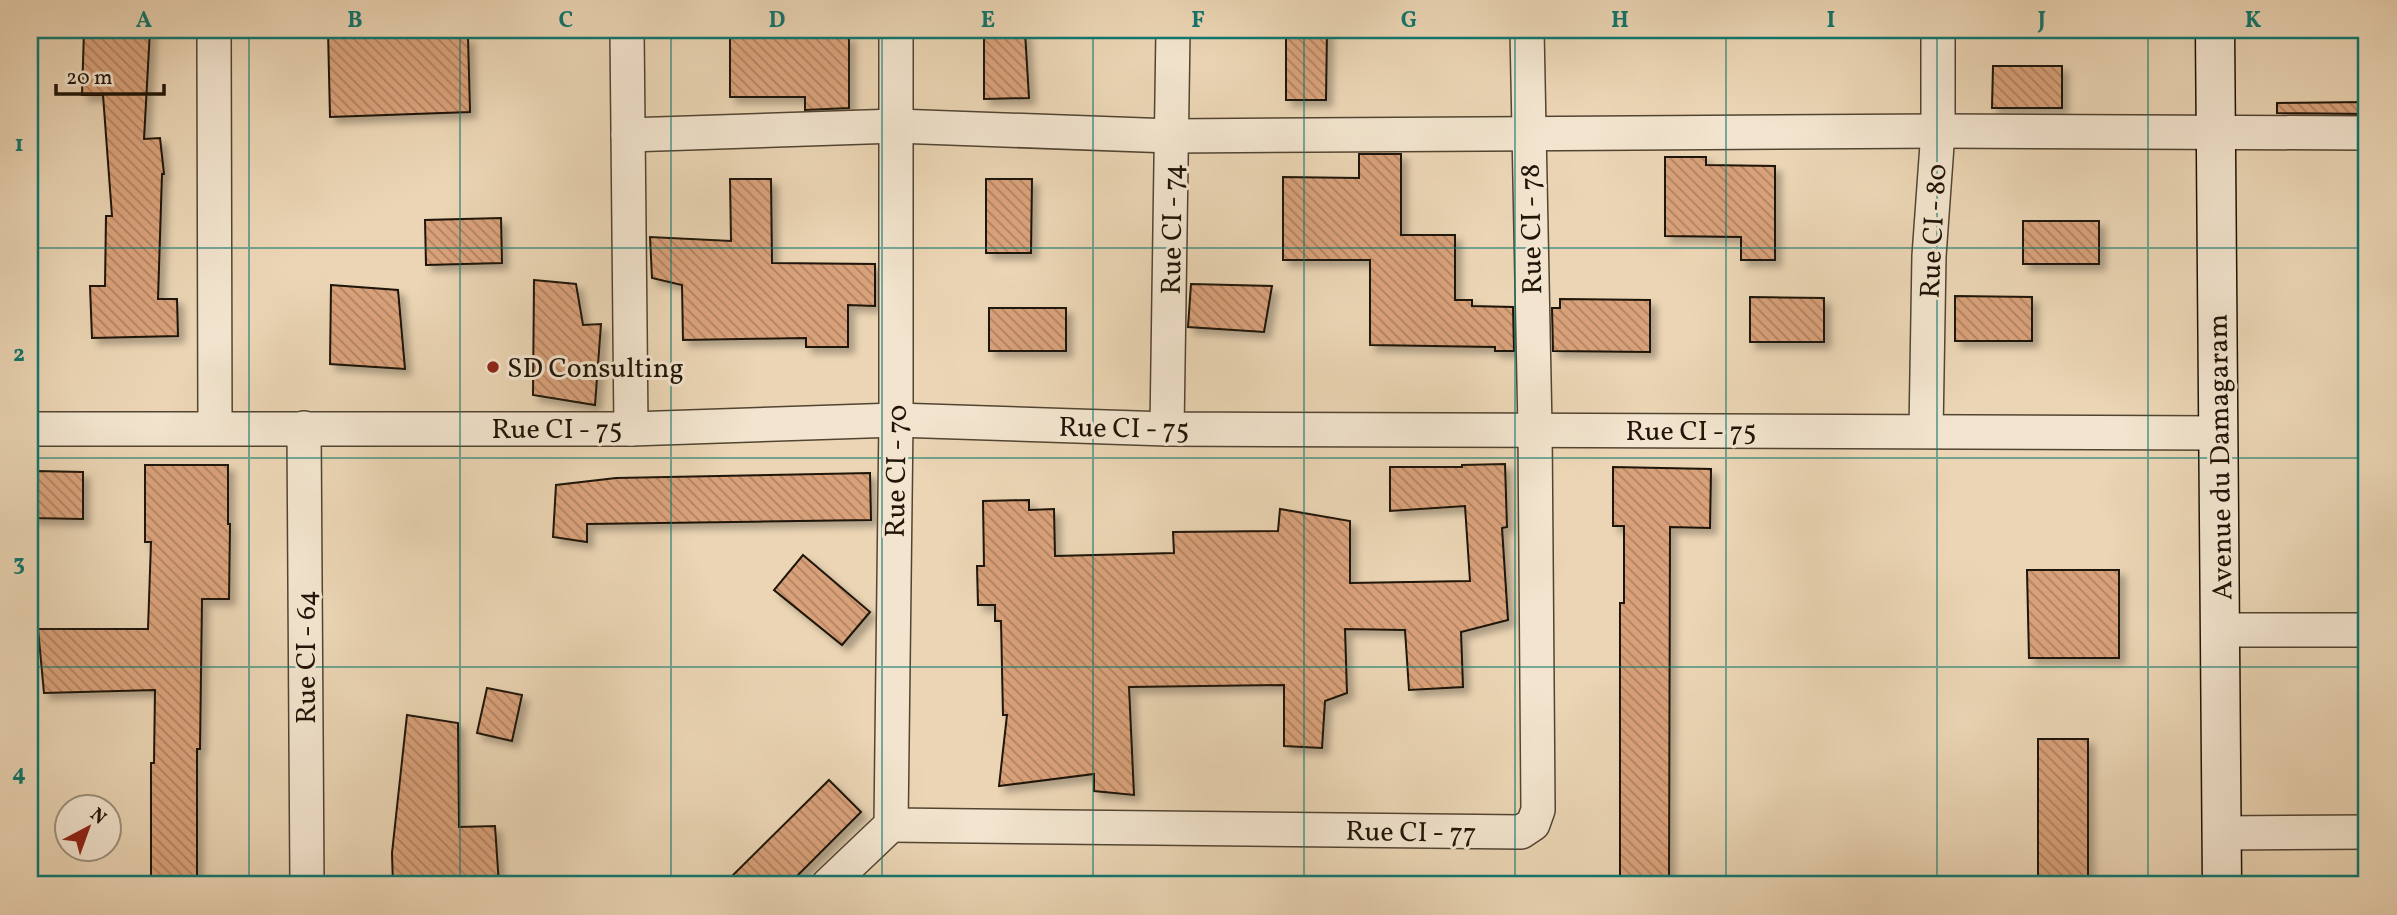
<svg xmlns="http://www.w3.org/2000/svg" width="2397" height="915" font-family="Vollkorn,serif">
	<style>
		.building { fill: url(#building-back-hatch); stroke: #1f1407; stroke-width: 2; filter: url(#shadow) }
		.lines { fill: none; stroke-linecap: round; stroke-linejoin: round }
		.street-casing { stroke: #524432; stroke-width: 36 }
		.secondary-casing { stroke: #1f1407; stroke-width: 41 }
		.street { stroke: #f2e4ce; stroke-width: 33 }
		.secondary { stroke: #f2e4ce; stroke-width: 38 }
		.grid { fill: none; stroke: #0f766e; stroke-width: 2; stroke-opacity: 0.55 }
		.poi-dot { fill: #8f2418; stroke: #f2e4ce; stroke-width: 2.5 }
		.labels { text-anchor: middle; stroke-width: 6; stroke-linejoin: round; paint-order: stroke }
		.street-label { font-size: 28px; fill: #1f1407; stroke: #f2e4ce }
		.poi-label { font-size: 28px; fill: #1f1407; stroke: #f2e4ce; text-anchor: start }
		.neatline { fill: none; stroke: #0f766e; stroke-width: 2.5 }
		.grid-label { font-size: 23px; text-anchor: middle; font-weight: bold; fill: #0f766e }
	</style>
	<defs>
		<pattern id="building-back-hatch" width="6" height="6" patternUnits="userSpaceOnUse" patternTransform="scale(1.75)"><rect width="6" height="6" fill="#d9a17a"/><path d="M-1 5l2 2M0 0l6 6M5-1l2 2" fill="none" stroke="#af8262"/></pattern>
		<filter id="shadow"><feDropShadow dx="6" dy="6" stdDeviation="3.5" flood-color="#0004"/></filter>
	</defs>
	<rect width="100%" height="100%" fill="#ebd5b4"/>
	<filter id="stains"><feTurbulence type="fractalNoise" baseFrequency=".00286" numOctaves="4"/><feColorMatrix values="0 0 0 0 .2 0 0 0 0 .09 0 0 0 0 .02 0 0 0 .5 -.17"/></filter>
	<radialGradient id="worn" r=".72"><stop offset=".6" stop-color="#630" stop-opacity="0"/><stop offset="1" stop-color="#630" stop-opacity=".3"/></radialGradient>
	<!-- building -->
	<g class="building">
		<polygon points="84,30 150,30 144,139 160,138 164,174 162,174 158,299 177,299 178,336 92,338 90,286 105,286 106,216 112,216 103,95 82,95"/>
		<polygon points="328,30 395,30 395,38 468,37 470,112 330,117"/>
		<polygon points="730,30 775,30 775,36 849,36 849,108 805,110 805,97 730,97"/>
		<polygon points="1286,30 1327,30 1326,100 1286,100"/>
		<polygon points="984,31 1025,32 1029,98 984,99"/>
		<polygon points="1993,66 2062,66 2062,108 1992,108"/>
		<polygon points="2367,102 2367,114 2277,113 2277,103"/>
		<polygon points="1359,154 1401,154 1401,235 1455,235 1455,300 1472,300 1472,306 1513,307 1514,351 1495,351 1495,347 1370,345 1370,260 1283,260 1283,177 1359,178"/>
		<polygon points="1665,157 1706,157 1706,165 1775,166 1775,260 1741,260 1741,237 1665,236"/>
		<polygon points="730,179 771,179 772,263 875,264 875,306 848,305 848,347 806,347 806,338 683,340 682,285 652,278 650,237 731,241"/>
		<polygon points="986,179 1032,179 1031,253 986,253"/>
		<polygon points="501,218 502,263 426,265 425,220"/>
		<rect x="2023" y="221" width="76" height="43"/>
		<polygon points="534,280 576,284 583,325 601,324 595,405 533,395"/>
		<polygon points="1191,284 1272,286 1264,332 1188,327"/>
		<polygon points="331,285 398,290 405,369 330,364"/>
		<polygon points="1955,296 2032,297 2032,341 1955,341"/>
		<polygon points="1750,297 1824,298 1824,342 1750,342"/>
		<polygon points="1560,299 1650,300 1650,352 1553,351 1552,308 1560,308"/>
		<rect x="989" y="308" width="77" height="43"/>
		<polygon points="1505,464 1507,527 1502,528 1508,620 1461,632 1463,687 1409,690 1405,630 1345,629 1347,693 1325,701 1322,748 1284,746 1284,685 1129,687 1134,795 1094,791 1094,774 999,786 1007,715 1003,715 1001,621 995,621 995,605 978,605 977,566 984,566 983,501 1029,500 1029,510 1054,509 1055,556 1174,553 1173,532 1278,531 1280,509 1350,521 1350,583 1470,581 1465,506 1390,511 1390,467 1462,467 1462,465"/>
		<polygon points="145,465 228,465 228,524 230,524 229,599 202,599 200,749 197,749 197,885 151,885 151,763 154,763 155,690 44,693 38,629 148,629 151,542 145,542"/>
		<polygon points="1613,467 1711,469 1710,528 1670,527 1669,885 1620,885 1620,603 1624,603 1624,526 1613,526"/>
		<polygon points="35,471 83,472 83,519 31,518"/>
		<polygon points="870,473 871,520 587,524 587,542 553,537 556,485 616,478"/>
		<polygon points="803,555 870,612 842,645 774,590"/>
		<polygon points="2027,570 2119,570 2119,658 2029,658"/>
		<polygon points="487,688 522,695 512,741 477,733"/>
		<polygon points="407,715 458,723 459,827 495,826 499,885 393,885 392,853"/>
		<rect x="2038" y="739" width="50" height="146"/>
		<polygon points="829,780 861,812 788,885 723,885"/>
	</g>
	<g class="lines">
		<defs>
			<g id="street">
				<polyline points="214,30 215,428"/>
				<polyline points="627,30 631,429"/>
				<polyline points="628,135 896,126 1171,136 1938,131 2367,133"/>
				<polyline points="304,428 307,885"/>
				<polyline points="30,429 631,429 896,420 1167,429 2218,433"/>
				<polyline points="1167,429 1173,30"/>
				<polyline points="1926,431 1929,256 1938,131 1938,30"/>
				<polyline points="2221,630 2367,630"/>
				<polyline points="891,825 1521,832 1533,824 1538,810 1535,429 1527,30"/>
				<polyline points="2222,833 2367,832"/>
				<polyline points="828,885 891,825 896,420 896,30"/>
			</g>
			<polyline id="secondary" points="2215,30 2222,885"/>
		</defs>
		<!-- street casing -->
		<use href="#street" class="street-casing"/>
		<!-- secondary casing -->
		<use href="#secondary" class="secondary-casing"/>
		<!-- street -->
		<use href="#street" class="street"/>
		<!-- secondary -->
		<use href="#secondary" class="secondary"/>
	</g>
	<!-- grid -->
	<path class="grid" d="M249,30v855M460,30v855M671,30v855M882,30v855M1093,30v855M1304,30v855M1515,30v855M1726,30v855M1937,30v855M2148,30v855M30,248h2337M30,458h2337M30,667h2337"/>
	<!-- markers -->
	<circle class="poi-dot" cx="493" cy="367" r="7"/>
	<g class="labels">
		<!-- street labels -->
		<g class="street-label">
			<text transform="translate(1171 229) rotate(-89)" y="10">Rue CI - 74</text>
			<text transform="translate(1530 229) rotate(-91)" y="10">Rue CI - 78</text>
			<text transform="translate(1932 231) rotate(-87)" y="10">Rue CI - 80</text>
			<text transform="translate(1124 427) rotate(1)" y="10">Rue CI - 75</text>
			<text x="557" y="438">Rue CI - 75</text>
			<text x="1691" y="440">Rue CI - 75</text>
			<text transform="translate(2219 457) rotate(-91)" y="10">Avenue du Damagaram</text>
			<text transform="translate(895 471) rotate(-89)" y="10">Rue CI - 70</text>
			<text transform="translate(305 657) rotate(-90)" y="10">Rue CI - 64</text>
			<text transform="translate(1411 831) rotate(1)" y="10">Rue CI - 77</text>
		</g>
		<!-- poi labels -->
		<g class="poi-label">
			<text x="507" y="377">SD Consulting</text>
		</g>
	</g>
	<!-- margin -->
	<rect width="2397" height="915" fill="none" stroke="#ebd5b4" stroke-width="77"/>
	<!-- north arrow -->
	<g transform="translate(88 828) rotate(41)"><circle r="33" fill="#f2e4ce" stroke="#9e917e" stroke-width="2"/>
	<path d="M0-5L12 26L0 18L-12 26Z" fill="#8f2418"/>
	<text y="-10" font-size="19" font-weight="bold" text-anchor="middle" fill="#1f1407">N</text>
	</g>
	<!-- scale -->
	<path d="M56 84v10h108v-10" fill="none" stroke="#1f1407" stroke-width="3.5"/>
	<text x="66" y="84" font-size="21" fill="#1f1407" stroke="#f2e4ce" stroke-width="5" paint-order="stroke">20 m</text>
	<rect x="38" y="38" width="2320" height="838" class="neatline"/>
	<g class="grid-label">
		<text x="144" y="27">A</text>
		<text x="355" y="27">B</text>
		<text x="566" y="27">C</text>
		<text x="777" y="27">D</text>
		<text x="988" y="27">E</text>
		<text x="1198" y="27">F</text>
		<text x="1409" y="27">G</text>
		<text x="1620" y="27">H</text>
		<text x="1831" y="27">I</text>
		<text x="2042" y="27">J</text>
		<text x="2253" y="27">K</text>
		<text x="19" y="151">1</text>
		<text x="19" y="361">2</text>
		<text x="19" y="570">3</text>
		<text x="19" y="780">4</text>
	</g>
	<rect width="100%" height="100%" filter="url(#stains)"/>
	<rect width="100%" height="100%" fill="url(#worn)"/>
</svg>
